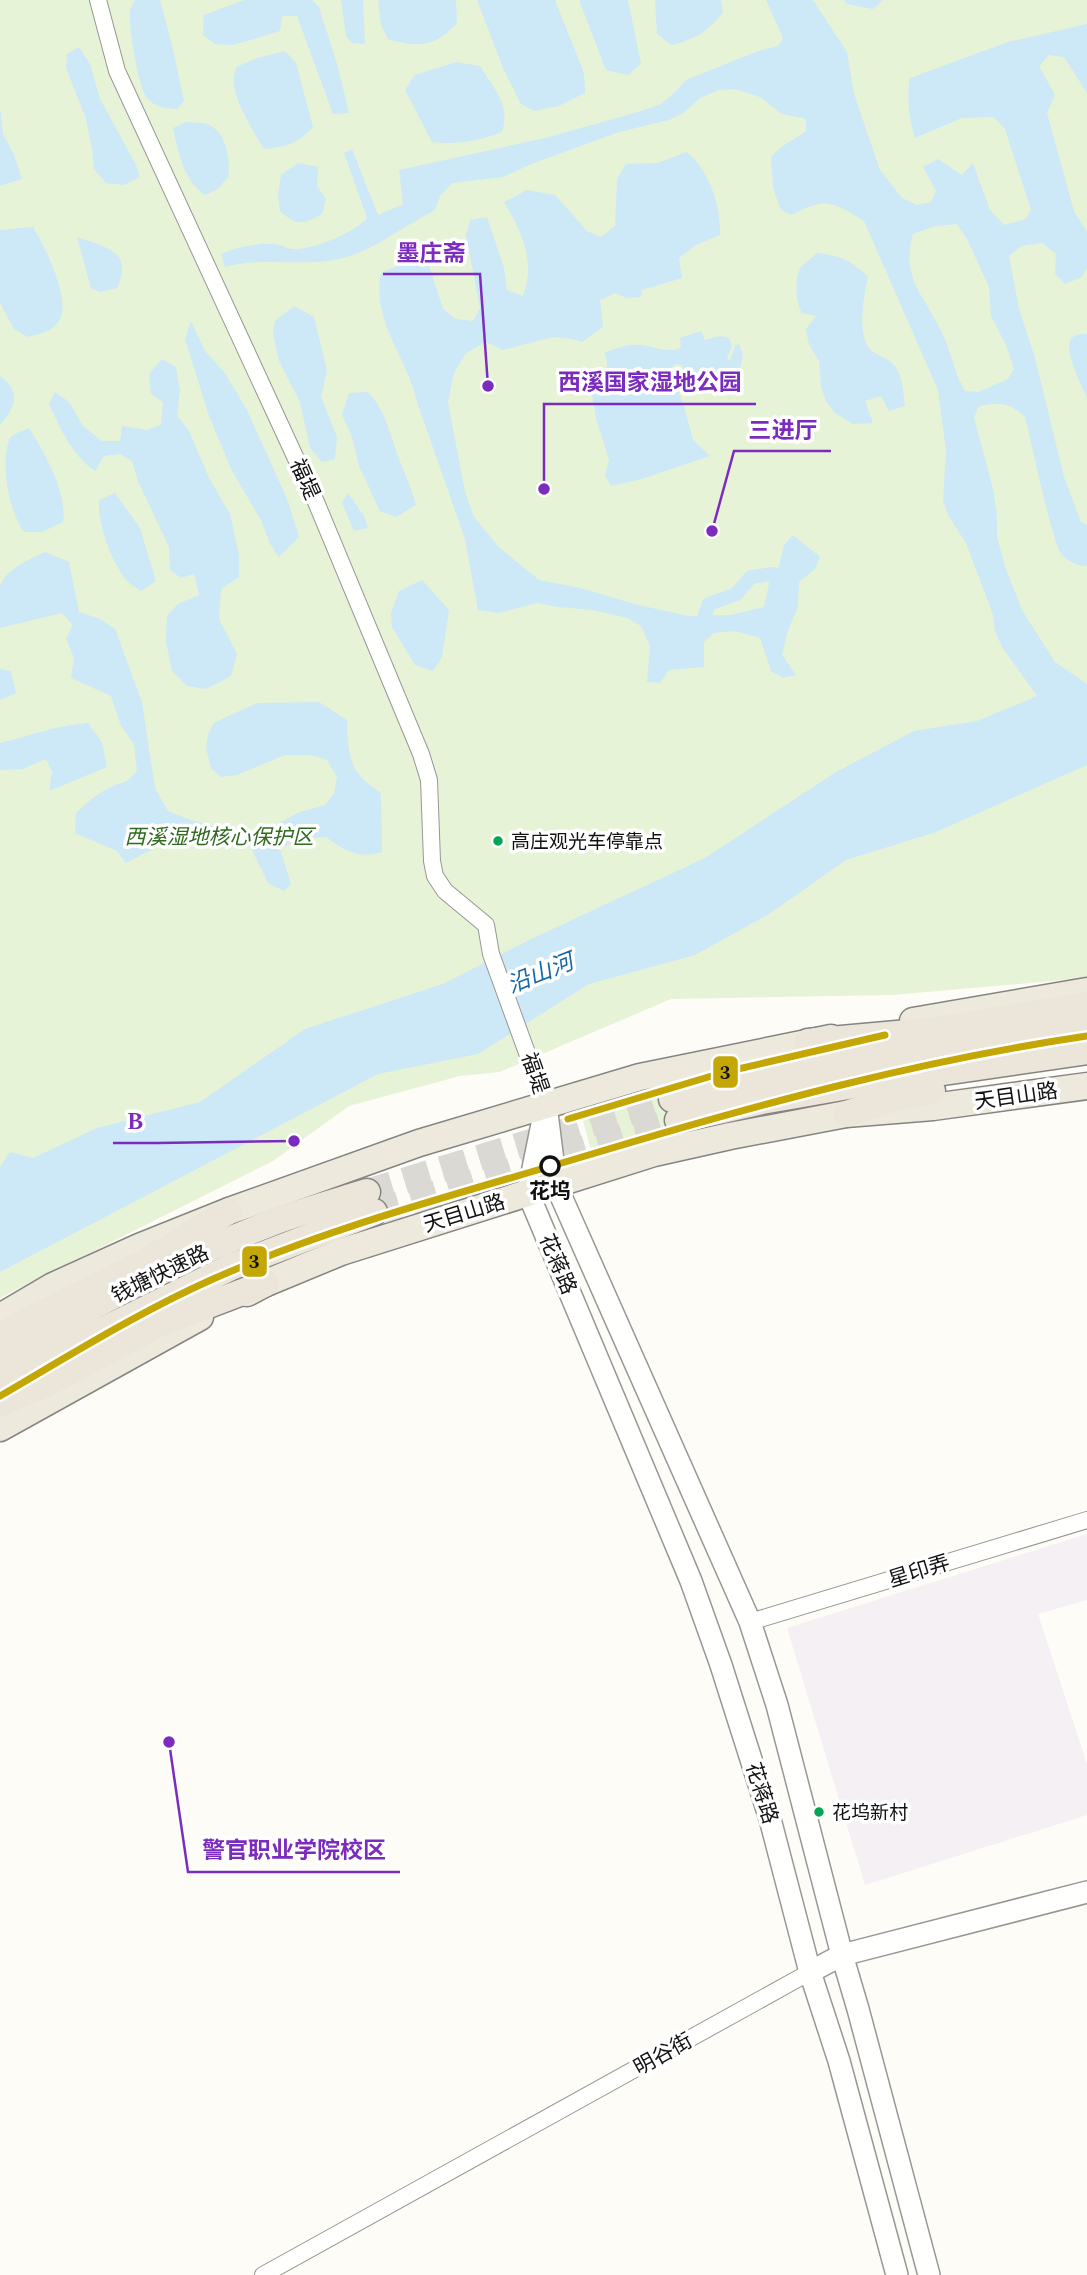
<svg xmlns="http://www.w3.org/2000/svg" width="1087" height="2275" font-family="Spectral,'Noto Sans SC',serif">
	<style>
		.industrial { fill: #f5f0f3 }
		.green { fill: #e7f3d7 }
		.water { fill: #cde8f7; fill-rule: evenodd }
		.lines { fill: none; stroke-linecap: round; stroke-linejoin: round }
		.canal { stroke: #cde8f7; stroke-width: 14 }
		.trunk-tunnel { stroke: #dad9d4; stroke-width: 26; stroke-dasharray: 26 13; stroke-linecap: butt }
		.minor-casing { stroke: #979795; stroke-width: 18 }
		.tertiary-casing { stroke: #979795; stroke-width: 24 }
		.primary-casing { stroke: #858482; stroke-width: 29 }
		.trunk-casing { stroke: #858482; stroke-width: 29 }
		.minor { stroke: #fffffe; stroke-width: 16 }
		.tertiary { stroke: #fffffe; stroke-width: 21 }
		.primary { stroke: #ede9dc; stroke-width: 26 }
		.trunk { stroke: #ece5da; stroke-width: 26 }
		.metro-1-casing { stroke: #fff; stroke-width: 12 }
		.metro-1 { stroke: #c4a604; stroke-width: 7 }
		.bus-dot { fill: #00a651; stroke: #fff; stroke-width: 2.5 }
		.stop-dot { fill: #fff; stroke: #111; stroke-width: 3.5 }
		.labels { text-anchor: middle; stroke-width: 7; stroke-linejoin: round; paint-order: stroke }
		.bus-label { font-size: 19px; fill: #111; stroke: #fff; text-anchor: start }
		.street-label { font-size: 21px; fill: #111; stroke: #fff }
		.park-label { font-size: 21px; font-style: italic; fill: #2f6b1f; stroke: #fff }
		.stop-label { font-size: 21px; font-weight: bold; fill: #111; stroke: #fff }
		.water-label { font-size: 23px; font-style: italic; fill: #1768a6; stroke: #fff }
		.leader { fill: none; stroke: #7b2cbf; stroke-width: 2.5 }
		.callout-dot { fill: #7b2cbf; stroke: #fff; stroke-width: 2.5 }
		.callout-label { font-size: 23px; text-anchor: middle; font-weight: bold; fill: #7b2cbf; stroke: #fff; stroke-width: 7; stroke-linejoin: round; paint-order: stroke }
		.line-badge { stroke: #fff; stroke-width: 2.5 }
		.pale-badge-label { font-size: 19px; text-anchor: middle; font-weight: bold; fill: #111 }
	</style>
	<rect width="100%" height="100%" fill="#fdfcf7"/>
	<!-- industrial -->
	<polygon class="industrial" points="1087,1534 1087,1600 1038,1614 1087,1764 1087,1815 865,1885 787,1628"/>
	<!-- green -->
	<g class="green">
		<polygon points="0,0 1087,0 1087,978 892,995 671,999 500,1072 460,1076 349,1106 273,1161 0,1298"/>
		<polygon points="666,1086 677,1137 593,1158 580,1109"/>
	</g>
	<!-- water -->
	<g class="water">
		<path d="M135,0h25l13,49 11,52 -7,8c-13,-1 -21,-1 -30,-11 -9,-11 -19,-74 -17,-88 1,-3 4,-8 5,-10z"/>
		<polygon points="244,0 312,0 319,7 338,67 349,113 333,114 297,16 282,16 280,31 233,45 215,44 203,35 204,15"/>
		<polygon points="341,0 363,0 365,44 352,43 346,36"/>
		<path d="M378,0h78l1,23c-22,24 -38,25 -69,16l-7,-14z"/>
		<polygon points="477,0 555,0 584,73 585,93 559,106 534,111 521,104 503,68"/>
		<polygon points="579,0 628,0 641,64 628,75 606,70"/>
		<path d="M655,0h66l2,12c-14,19 -29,28 -52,33l-14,-11z"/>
		<path d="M766,0h47l34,52 7,42 26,76 22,28 15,7 14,-3 5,-11 -13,-24 15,-8 24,16 11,-12 17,47 14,15 22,-6 5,-9 -26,-81 -11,-12 -32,1 -47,20c-6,-20 -9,-40 -5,-60l98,-36 79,-18v69l-23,-36 -15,-2 -10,11 16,29 -8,18 27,98 13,21v36l-5,9 -17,7 -10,-10 1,-20 -14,-11 -21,3 -12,10 10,53 16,49 29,119 17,45 6,3v41c-9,0 -18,-4 -25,-11 -10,-12 -31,-116 -37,-138 -15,-14 -27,-16 -47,-10l-4,10 19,72 4,26v22l8,29 17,44 33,52 32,22v81l-151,67 -90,28 -77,54 -74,41 -106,29 -111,70 -100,20 -378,198v-105l10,-15 23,6 64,-30 103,-26 105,-73 138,-45 86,-44 176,-82 131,-86 78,-41 63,-10 60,-25 -35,-49 -7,-16 -2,-16 -27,-72 -17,-26 -6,-16 3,-50 -8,-61 -74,-169c-32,-20 -38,-24 -73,-6l-10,-5 -8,-22 -2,-31c10,-12 23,-17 35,-26v-12l-24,-5 -22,-17 -25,-8 -16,1 -19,8 -17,15 -14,7 -50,12 -85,31 -31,14 -51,6 -12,13 -6,15c-30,14 -59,39 -91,47 -39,10 -80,-2 -118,9l-4,-13c15,-7 37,-11 54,-10 6,1 11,4 16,5 20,2 63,-16 76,-31l-23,-65 8,-4 26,66 25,-11 -4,-34 146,-32 93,-26 23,-8 13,-11 12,-13 72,-29 20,-5 5,-8zM957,224l10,15 22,48 2,29 15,29 8,24 -6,10 -30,13 -13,-1c-12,-21 -13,-37 -22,-56 -17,-39 -43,-55 -30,-101l23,-8z"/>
		<polygon points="844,0 883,0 873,9 847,4"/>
		<polygon points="79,47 90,64 100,99 136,165 140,177 124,185 106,183 94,169 92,149 86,119 66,68 67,54"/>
		<path d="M285,51l11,12 17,64c-14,16 -27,20 -49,22 -10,-17 -28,-45 -30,-64 -1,-6 1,-13 2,-18l21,-9z"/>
		<path d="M456,62l24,4c14,23 31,39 22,66 -24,9 -45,13 -70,10l-27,-52 10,-15z"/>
		<polygon points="0,107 3,134 14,155 22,179 0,186"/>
		<path d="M186,122c7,1 17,0 23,3 19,9 20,34 20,51l-11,13 -13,6c-21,-13 -27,-44 -32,-67z"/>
		<path d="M687,152c23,20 34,54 33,83l-24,10 -17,13 3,20 -40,12 -1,7 -14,1 -12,-5 -15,7 3,27 -21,15 -10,-3 -19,-2 -50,13 -17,-8 -20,11 -12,20 -6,29 17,90 9,25 25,30 40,33 41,8 58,17 51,11 42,-1 33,-8 6,-28 9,-13 5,-21 9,-10 27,22 -5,12 -16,13 -1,25 -10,23 -6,25 14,20 -13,3 -12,-7 -11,-33 -25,-7 -21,2 -10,9v25l-35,3 -9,13 -13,-1 3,-36 -9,-20 -13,-8 -36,-8 -34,-3 -21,-4 -39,10 -20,-3 -13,-71 -48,-137c-10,-46 -45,-78 -36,-129l44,-20 18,56 13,10 17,2 7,-13 -14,-73 4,-15 17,-3 17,51 3,22 16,6c13,-34 -1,-64 -19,-94l23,-12 28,5 32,36 14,6 14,-11 2,-47 9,-15 31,-1z"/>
		<path d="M298,163l20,4 -1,19 9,13 -4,15c-19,11 -25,12 -42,-3l-2,-16 3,-20z"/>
		<path d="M33,227c11,18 38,72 27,92 -6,12 -20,15 -32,18l-14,-8 -14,-26v-73z"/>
		<path d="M77,237c28,10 57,14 40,51l-17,4 -9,-4z"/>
		<path d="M817,253c24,3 33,7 51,24 -4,18 -11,55 1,71 4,5 14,9 19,12 15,10 15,30 17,46l-16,5 -8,-15 -16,5 8,22 -20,1 -18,-11 -9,-12 -5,-14 -2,-26 -10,-16 -3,-16 10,-13 -14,-3c-6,-10 -8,-32 -2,-44 4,-6 12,-11 17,-16z"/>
		<polygon points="294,306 314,317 327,371 321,397 337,437 335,459 322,462 310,448 300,402 279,361 273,334 275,321"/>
		<polygon points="191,321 205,351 225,373 247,410 288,501 299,537 279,557 270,544 261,520 232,471 209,416 185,339"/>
		<path d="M701,331l4,9 15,-4 9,2 3,8 -5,12 3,3 5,-15 4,-2 4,10 -3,15 2,3h-6l-10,9 -6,2 -6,-15h-10l-10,23 -4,-3v-20l-6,2 -3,-5 -5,-1 -9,7 7,10 10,25 9,34 17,16 -68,23 -31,7 -6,-11 4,-15 -13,-42 -4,-24 8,-20 5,-1c3,-8 3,-13 -1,-20 11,-4 24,-9 34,-8 15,0 23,8 41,4l2,-4 -1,-7z"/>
		<path d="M1087,334v64c-5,-12 -24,-48 -16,-59 4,-5 10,-5 16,-5z"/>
		<path d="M162,359l14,8 4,24 -3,24 12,16 20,47 21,36 9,41v22l-18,12 -2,30 18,35 -6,22 -25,13 -19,-3 -15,-15 -6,-29 1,-26 11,-12 21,-9 -5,-21 -13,4 -11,-8 -1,-23 -31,-66 -6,-20 -12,-7 -16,2 -9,15c-23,-16 -35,-43 -46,-67l6,-12 14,10 14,24 19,15h18l2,-15 25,4 14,-5 2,-23 -12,-8 -2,-20z"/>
		<path d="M0,376c22,16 15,31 0,49z"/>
		<path d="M368,392c16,17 20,35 27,55 6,20 16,38 21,58l-20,12 -16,-6 -21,-45 -8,-32 -9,-19 7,-22z"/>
		<path d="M29,428c15,24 39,65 34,94l-21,10h-18c-16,-22 -24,-71 -14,-94 4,-5 13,-7 19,-10z"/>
		<path d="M115,493l25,35 16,53 -15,10c-4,-3 -10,-6 -13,-9 -16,-18 -31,-59 -29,-82z"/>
		<polygon points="348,493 364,516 368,528 354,531 342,503"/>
		<path d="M45,552l24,10 10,50 21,7 15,10 27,73 13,86 13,23 23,9 33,9 32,3 23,-9 21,-11 25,-7 9,-11 3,-17 -10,-17 -16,-5h-26l-48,20 -16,2 -10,-9 -5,-20 2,-14 6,-11 21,-10 23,-10 61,-1 28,18c1,38 2,52 34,73l1,59c-24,7 -37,-1 -56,-15l-28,2 -18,10 11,35 -7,7 -16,-8 -18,-37 -66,-13 -58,30 -9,-12 -42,-18 1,-20c10,-9 20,-19 33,-25 14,-7 18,-3 28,-18l-3,-26 -13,-18 -10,-30 -40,-18 3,-20 -8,-20 7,-13 -11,-12 -62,15c0,-12 0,-29 0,-41 5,-18 29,-27 45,-35z"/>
		<polygon points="422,580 449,610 442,657 433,671 415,665 392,627 391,613 399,591"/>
		<polygon points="0,669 11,671 16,693 0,700"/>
		<path d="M88,723l14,19 5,25 -58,24 3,-19 -6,-13 -23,10 -23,1v-27c29,-7 58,-18 88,-20z"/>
	</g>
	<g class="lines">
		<!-- canal -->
		<polyline class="canal" points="705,615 709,604 736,594 751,577 773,574"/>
		<!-- trunk-tunnel -->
		<g class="trunk-tunnel">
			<polyline points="367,1192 672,1099"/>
			<polyline points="374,1212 678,1120"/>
		</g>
		<defs>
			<g id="minor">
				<polyline points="98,0 117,71 316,502 421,754 429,780 432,861 435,876 445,891 486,925 491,954 546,1105"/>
				<polyline points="750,1622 1087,1520"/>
				<polyline points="263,2275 810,1972"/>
			</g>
			<g id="tertiary">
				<polyline points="546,1105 556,1185 750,1622 777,1705 842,1955 858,2009 929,2275"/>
				<polyline points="542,1124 528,1193 691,1581 721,1665 770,1819 810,1972 839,2061 897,2275"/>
				<polyline points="810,1972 842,1955 1087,1892"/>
			</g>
			<g id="primary">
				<polyline points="913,1021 1087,991"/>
				<polyline points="247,1293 266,1283 341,1252 654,1153 730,1136 846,1114 933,1107 1087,1086"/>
				<polyline points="0,1317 53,1286 139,1247 229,1211 419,1143 640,1077 831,1038"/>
				<polyline points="0,1428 200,1317"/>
			</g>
			<g id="trunk">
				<polyline points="808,1042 930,1031 1087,1005"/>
				<polyline points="672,1099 827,1066 1087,1026"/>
				<polyline points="846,1114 898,1097 932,1091"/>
				<polyline points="678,1120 762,1101 854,1085 1087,1051"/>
				<polyline points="0,1339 19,1325 143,1263 229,1211"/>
				<path d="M0,1360c86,-52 177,-101 271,-137 31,-12 64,-21 96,-31"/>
				<polyline points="0,1386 65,1349 231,1267 374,1212"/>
				<polyline points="0,1403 48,1383 161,1323 266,1283"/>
			</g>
		</defs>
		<!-- minor casing -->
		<use href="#minor" class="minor-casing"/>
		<!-- tertiary casing -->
		<use href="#tertiary" class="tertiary-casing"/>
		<!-- primary casing -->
		<use href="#primary" class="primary-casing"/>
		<!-- trunk casing -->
		<use href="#trunk" class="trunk-casing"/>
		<!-- minor -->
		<use href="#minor" class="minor"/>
		<!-- tertiary -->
		<use href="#tertiary" class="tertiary"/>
		<!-- primary -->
		<use href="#primary" class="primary"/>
		<!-- trunk -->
		<use href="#trunk" class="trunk"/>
		<defs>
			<g id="metro-1">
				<polyline points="568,1119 725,1072 885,1035"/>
				<path d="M0,1396c70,-41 139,-84 213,-117 122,-54 252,-87 379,-125 163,-49 326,-93 495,-118"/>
			</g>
		</defs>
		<!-- metro-1 casing -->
		<use href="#metro-1" class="metro-1-casing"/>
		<!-- metro-1 -->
		<use href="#metro-1" class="metro-1"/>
	</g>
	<!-- markers -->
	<g class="bus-dot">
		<circle cx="498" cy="841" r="6"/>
		<circle cx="819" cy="1812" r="6"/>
	</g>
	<circle class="stop-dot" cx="550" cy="1166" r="9"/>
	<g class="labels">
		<!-- bus labels -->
		<g class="bus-label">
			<text x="511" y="848">高庄观光车停靠点</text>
			<text x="832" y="1819">花坞新村</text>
		</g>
		<!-- street labels -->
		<g class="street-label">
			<text transform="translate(305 479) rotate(66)" y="7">福堤</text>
			<text transform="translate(535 1073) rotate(71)" y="7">福堤</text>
			<text transform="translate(1016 1096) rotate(-8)" y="7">天目山路</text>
			<text transform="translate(464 1213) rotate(-17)" y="7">天目山路</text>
			<text transform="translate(558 1264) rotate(67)" y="7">花蒋路</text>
			<text transform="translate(160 1274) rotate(-26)" y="7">钱塘快速路</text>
			<text transform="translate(919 1571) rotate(-17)" y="7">星印弄</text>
			<text transform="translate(762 1793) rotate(73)" y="7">花蒋路</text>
			<text transform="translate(663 2054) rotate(-29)" y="7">明谷街</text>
		</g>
		<!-- park labels -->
		<g class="park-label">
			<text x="219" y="844">西溪湿地核心保护区</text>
		</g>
		<!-- stop labels -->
		<g class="stop-label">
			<text x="550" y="1198">花坞</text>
		</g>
		<!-- water labels -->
		<g class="water-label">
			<text transform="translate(540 973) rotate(-22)" y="8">沿山河</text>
		</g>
	</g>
	<!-- callouts -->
	<path class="leader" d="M488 386L480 274H383M544 489L544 404H756M712 531L734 451H831M294 1141L157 1143H113M169 1742L188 1872H400"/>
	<g class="callout-dot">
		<circle cx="488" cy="386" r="7"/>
		<circle cx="544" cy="489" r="7"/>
		<circle cx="712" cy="531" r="7"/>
		<circle cx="294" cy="1141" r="7"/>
		<circle cx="169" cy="1742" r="7"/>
	</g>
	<g class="callout-label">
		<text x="431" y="261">墨庄斋</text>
		<text x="650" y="390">西溪国家湿地公园</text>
		<text x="783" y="438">三进厅</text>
		<text x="135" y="1129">B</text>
		<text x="294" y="1858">警官职业学院校区</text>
	</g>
	<g class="line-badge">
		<rect x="712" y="1055" width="27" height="34" rx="7" fill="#c4a604"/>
		<rect x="241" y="1245" width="27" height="33" rx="7" fill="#c4a604"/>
	</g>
	<g class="pale-badge-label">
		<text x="725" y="1079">3</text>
		<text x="254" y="1268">3</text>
	</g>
</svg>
